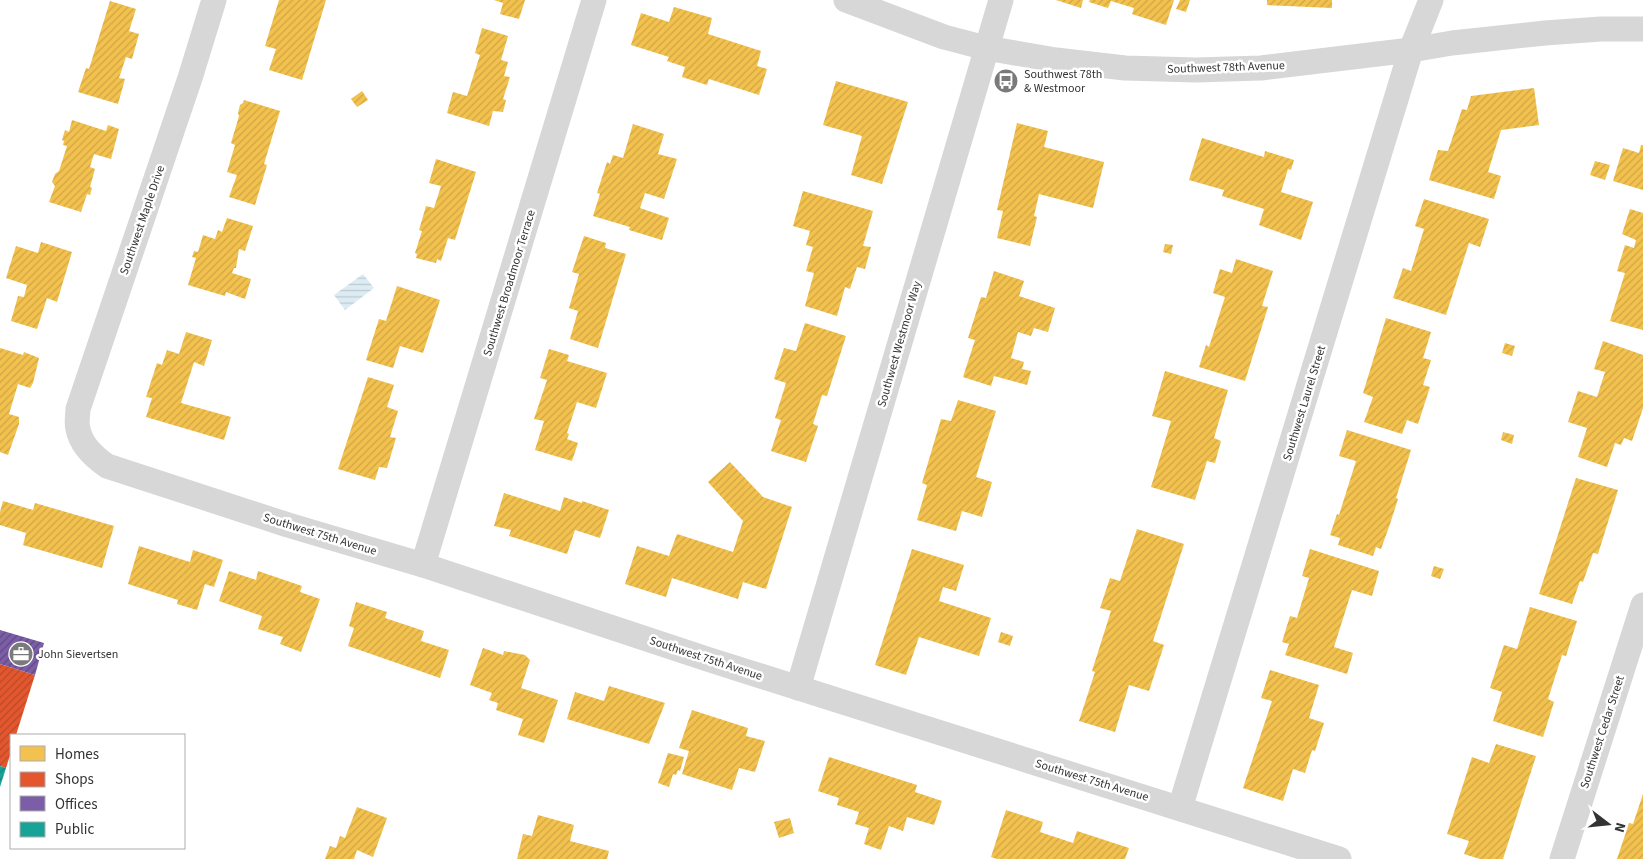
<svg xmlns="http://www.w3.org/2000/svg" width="1643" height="859" font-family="'Source Sans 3',sans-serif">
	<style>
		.water { fill: url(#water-rules) }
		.homes { fill: url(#homes-hatch) }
		.shops { fill: url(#shops-hatch) }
		.offices { fill: url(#offices-hatch) }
		.public { fill: url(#public-hatch) }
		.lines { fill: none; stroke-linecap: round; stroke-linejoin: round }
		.street { stroke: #d7d7d7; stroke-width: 25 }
		.labels { text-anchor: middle; stroke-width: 5; stroke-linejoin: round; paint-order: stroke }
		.street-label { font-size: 12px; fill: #333; stroke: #fff }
		.poi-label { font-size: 12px; fill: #333; stroke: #fff; text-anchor: start }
	</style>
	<defs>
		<pattern id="water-rules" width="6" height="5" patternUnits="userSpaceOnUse" patternTransform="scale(1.25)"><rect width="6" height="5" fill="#ddebf3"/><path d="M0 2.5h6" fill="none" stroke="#becad1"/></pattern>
		<pattern id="homes-hatch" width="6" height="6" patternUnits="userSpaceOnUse" patternTransform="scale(1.25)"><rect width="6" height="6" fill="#f2c14e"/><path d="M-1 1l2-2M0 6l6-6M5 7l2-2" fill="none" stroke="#d0a645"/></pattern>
		<pattern id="shops-hatch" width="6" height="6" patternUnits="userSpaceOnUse" patternTransform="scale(1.25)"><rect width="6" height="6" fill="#e4572e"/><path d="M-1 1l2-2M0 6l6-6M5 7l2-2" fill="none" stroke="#b94928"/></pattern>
		<pattern id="offices-hatch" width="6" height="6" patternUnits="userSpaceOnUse" patternTransform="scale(1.25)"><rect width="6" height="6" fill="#7b5ea7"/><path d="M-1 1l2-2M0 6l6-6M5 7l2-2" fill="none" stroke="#604a81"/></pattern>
		<pattern id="public-hatch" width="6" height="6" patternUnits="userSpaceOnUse" patternTransform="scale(1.25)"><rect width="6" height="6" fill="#17a398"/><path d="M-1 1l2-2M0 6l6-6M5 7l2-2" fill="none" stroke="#15857d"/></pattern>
	</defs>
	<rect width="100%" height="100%" fill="#fff"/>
	<!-- water -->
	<polygon class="water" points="363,274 374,288 345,310 334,295"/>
	<!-- homes -->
	<g class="homes">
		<polygon points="279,0 326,0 302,80 269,70 276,49 265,46"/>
		<polygon points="494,0 525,0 519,19 500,14 503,3"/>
		<polygon points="1056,0 1083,0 1081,8"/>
		<polygon points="1090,0 1174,0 1166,25 1132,14 1134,8 1111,1 1108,8 1089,2"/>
		<polygon points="1180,0 1190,0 1186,12 1176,9"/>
		<polygon points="1267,0 1332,0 1332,8 1267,5"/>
		<polygon points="110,1 136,9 129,31 139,34 132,59 126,57 119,78 125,79 118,104 78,92 86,68 89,69"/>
		<polygon points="674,7 712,18 708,34 761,51 757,66 767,69 759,95 709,79 707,85 682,77 685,67 667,61 669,57 631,45 641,13 669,22"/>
		<polygon points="482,28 508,36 501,60 508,62 504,76 510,77 503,99 506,100 503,112 493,111 489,126 447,113 453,92 467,96 480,55 475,53"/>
		<polygon points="836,81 908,102 882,184 851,175 862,136 823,125"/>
		<polygon points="1534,88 1539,125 1501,130 1488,172 1501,176 1494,199 1429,180 1438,150 1448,151 1462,109 1467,110 1471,96"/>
		<polygon points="362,91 368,100 357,107 351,99"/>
		<polygon points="244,100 280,111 264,164 267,165 255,205 229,197 237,175 227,172 235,145 231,143 239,116 238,113 240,105 243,103"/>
		<polygon points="72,120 106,131 108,125 119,129 111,159 94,154 90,167 95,169 90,187 92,188 90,195 87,194 81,212 49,202 55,186 52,182 55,174 59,171 67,146 63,145 64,141 62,140 65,130 69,132"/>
		<polygon points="1017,123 1048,131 1044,147 1104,162 1093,208 1039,194 1034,216 1037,217 1030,246 997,238 1003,211 997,210"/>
		<polygon points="633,124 664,134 658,154 677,159 664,199 645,193 640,208 669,218 662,240 629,230 630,227 593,216 600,194 597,193 607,162 610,164 613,155 623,158"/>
		<polygon points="1202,138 1264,157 1265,151 1294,160 1291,170 1288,169 1281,192 1313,202 1301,240 1259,225 1264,209 1222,196 1224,190 1189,180"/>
		<polygon points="1641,145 1643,145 1643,190 1613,181 1623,148 1639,153"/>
		<polygon points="436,159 476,172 455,240 448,238 441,261 437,259 436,263 416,258 417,254 415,253 422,231 419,230 426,206 434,208 441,186 429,183"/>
		<polygon points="1595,161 1610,165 1605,180 1590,175"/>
		<polygon points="803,191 873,211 863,246 871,247 865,269 857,267 850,289 845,287 837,316 805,306 814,273 806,271 813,247 806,245 810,231 793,226"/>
		<polygon points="1424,199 1489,219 1480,247 1469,243 1446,315 1393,298 1403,268 1411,271 1424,229 1415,226"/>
		<polygon points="1630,209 1643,213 1643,330 1610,321 1625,273 1617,271 1625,245 1634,248 1636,240 1622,234"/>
		<polygon points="227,218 253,226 245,251 239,249 236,268 234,268 232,273 251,279 245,299 226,292 225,296 188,285 196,258 192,257 194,251 198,252 203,235 215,239 218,230 222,232"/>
		<polygon points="584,236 606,243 605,248 626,254 598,348 570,339 578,311 569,308 579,274 572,272"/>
		<polygon points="41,242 72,252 57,302 47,298 37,329 11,321 18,296 24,297 27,285 6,278 16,246 38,253"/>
		<polygon points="1165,244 1173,245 1171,254 1163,252"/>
		<polygon points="1236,259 1273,271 1262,306 1268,307 1245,381 1199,367 1206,345 1209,347 1225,297 1213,293 1220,269 1232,273"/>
		<polygon points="994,271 1024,281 1019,296 1055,308 1048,332 1034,328 1031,336 1018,332 1011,358 1024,362 1022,369 1031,371 1027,385 994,376 991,386 963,377 975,340 968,338 981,297 986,298"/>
		<polygon points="397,286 440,300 423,353 400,346 393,368 366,360 379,319 386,321"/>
		<polygon points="1386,318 1431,332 1423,358 1431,360 1423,385 1430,387 1418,424 1407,420 1402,434 1364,422 1373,397 1363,393"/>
		<polygon points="805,323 846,336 827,396 822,395 813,424 818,426 806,462 771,451 781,420 775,418 786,383 774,379 784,348 796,351"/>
		<polygon points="186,332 212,340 204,366 194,362 181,403 231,417 224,440 146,417 152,398 146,397 157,363 162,365 167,350 179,354"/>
		<polygon points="1603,341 1643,355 1643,408 1632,441 1624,438 1621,445 1615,443 1607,467 1578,457 1587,428 1568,422 1578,391 1597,397 1605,372 1594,369"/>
		<polygon points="1505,343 1515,346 1512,356 1502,353"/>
		<polygon points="0,348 23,355 24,352 39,358 33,383 30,388 18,384 9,414 19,417 19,424 8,455 0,452"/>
		<polygon points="549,349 569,355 567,361 607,373 596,408 577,402 567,433 569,434 567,439 578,443 572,461 535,450 544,421 534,419 547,380 540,378"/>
		<polygon points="1165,371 1228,390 1214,438 1221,441 1215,463 1207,461 1195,500 1151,487 1171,421 1152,416"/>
		<polygon points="368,377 394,385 387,407 398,411 390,437 396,438 387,468 379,467 375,480 338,469"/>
		<polygon points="958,400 996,411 976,477 992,482 982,517 962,511 956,531 917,520 927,485 922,483 941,419 951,421"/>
		<polygon points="1347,430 1411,450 1396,498 1398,499 1390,524 1381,549 1376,547 1373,556 1338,545 1340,538 1330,535 1337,514 1339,515 1356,461 1339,456"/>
		<polygon points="1503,432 1514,435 1512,444 1501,440"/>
		<polygon points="730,462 763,497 792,507 766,589 743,582 738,599 672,578 666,597 625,584 637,546 669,556 677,534 733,552 743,521 708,482"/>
		<polygon points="1576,478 1618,490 1598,554 1593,553 1583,582 1580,581 1572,604 1539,594"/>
		<polygon points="504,493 560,511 564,497 582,503 582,501 609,510 600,538 575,530 567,554 509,536 511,530 494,526"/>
		<polygon points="3,501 33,510 35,503 114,526 102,568 23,545 26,533 0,525 0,512"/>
		<polygon points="1137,529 1184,544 1153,641 1164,645 1149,691 1129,685 1115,732 1079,721 1095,672 1092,671 1111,611 1100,608 1110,578 1120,581"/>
		<polygon points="139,546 190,562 193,550 223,560 214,587 205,584 197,610 177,604 178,600 128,584"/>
		<polygon points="912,549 964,565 956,591 943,587 939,601 991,618 979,656 919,637 906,675 875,665"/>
		<polygon points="1310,549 1379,571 1372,596 1352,590 1334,647 1353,653 1347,674 1285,655 1289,644 1282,642 1290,616 1297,618 1309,578 1302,576"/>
		<polygon points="1434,566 1444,569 1440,579 1431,576"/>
		<polygon points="229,571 256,580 258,571 302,586 300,592 320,599 301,652 280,644 283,637 258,629 262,616 219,601"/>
		<polygon points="356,602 387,612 385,618 424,631 421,641 449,650 440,678 348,646 354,628 349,626"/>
		<polygon points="1530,607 1577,621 1566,656 1562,655 1548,699 1554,702 1543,737 1493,721 1502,692 1490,688 1504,645 1517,649"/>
		<polygon points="1001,632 1013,636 1010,646 998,642"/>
		<polygon points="483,648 503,655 504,651 525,655 530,660 521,688 558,700 544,743 518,735 523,719 496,710 498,703 489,700 492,693 470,685"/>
		<polygon points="1270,670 1319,685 1309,718 1324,723 1315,751 1312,750 1305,773 1293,769 1283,801 1243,788 1272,701 1261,698"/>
		<polygon points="609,686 665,703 649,744 567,719 575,692 604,701"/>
		<polygon points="692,710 748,728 746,736 765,741 755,772 739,768 732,790 682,774 689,751 679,748"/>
		<polygon points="1496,744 1536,756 1503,859 1480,859 1464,854 1469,841 1447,834 1472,757 1489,763"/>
		<polygon points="668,753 684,757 680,771 678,770 676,775 673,774 669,787 658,783"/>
		<polygon points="829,757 917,785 915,792 942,801 934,825 907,817 903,831 889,826 881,850 864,844 869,828 855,824 859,812 837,805 839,798 818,791"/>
		<polygon points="1643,794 1643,859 1617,859 1629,823 1633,824"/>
		<polygon points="357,807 387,818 373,857 357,850 354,859 325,859 330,846 336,848 340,836 345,838"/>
		<polygon points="1006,810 1043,822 1040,832 1073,843 1077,831 1129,848 1125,859 997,859 991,857"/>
		<polygon points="538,815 574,825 570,841 609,851 607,859 517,859 523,834 532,836"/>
		<polygon points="790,818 794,833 779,838 774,822"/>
	</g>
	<!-- shops -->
	<polygon class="shops" points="0,664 35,675 16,735 11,735 11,752 6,768 0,766"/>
	<!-- offices -->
	<polygon class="offices" points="0,630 44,643 35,675 0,664"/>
	<!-- public -->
	<polygon class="public" points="0,766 6,768 0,787"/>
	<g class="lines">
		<!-- street -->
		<g class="street">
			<path d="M214,0l-24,78 -112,331c0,6 -2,14 0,20 3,16 16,28 29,37l181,59 135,40 284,94 632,200"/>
			<polyline points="846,0 944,37 986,48 1056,60 1125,68 1196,70 1261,68 1411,50 1452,43 1545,33 1601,29 1643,29"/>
			<polyline points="423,565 594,0"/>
			<polyline points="798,688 1001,0"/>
			<polyline points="1180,808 1411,50 1431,0"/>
			<polyline points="1562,859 1643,605"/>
		</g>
	</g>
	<!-- icons -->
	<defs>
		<symbol id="bus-disc" viewBox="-11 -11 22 22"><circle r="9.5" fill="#7a7a7a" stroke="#fff"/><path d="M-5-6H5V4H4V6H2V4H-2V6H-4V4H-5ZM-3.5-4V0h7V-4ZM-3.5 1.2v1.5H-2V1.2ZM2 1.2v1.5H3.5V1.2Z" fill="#fff"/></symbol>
		<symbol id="office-disc" viewBox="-11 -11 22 22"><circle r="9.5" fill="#7a7a7a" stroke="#fff"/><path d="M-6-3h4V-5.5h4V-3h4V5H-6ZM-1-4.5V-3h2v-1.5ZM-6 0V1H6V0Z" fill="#fff"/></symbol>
	</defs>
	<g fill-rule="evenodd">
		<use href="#bus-disc" x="992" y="67" width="28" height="28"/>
		<use href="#office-disc" x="7" y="640" width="28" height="28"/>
	</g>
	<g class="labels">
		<!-- street labels -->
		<g class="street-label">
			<text transform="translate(1226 67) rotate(-2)" y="4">Southwest 78th Avenue</text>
			<text transform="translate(142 220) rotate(-71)" y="4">Southwest Maple Drive</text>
			<text transform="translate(509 283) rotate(-73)" y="4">Southwest Broadmoor Terrace</text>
			<text transform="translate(899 344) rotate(-74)" y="4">Southwest Westmoor Way</text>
			<text transform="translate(1304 403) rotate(-73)" y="4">Southwest Laurel Street</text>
			<text transform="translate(320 534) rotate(17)" y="4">Southwest 75th Avenue</text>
			<text transform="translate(706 658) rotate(18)" y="4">Southwest 75th Avenue</text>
			<text transform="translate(1602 732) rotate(-72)" y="4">Southwest Cedar Street</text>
			<text transform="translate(1092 780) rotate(17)" y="4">Southwest 75th Avenue</text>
		</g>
		<!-- poi labels -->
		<g class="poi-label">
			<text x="1024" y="78">Southwest 78th<tspan x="1024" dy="14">&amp; Westmoor</tspan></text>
			<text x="38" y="658">John Sievertsen</text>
		</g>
	</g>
	<!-- legend -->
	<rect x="10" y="734" width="175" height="115" fill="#ffffff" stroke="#adadad"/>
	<rect x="20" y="746" width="25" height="15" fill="#f2c14e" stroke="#adadad"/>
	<text x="55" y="759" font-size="15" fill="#333333">Homes</text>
	<rect x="20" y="772" width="25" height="15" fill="#e4572e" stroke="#adadad"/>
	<text x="55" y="784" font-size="15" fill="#333333">Shops</text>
	<rect x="20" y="796" width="25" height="15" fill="#7b5ea7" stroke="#adadad"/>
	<text x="55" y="809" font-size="15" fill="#333333">Offices</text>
	<rect x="20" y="822" width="25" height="15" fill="#17a398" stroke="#adadad"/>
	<text x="55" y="834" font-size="15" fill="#333333">Public</text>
	<!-- north arrow -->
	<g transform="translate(1608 824) rotate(106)" stroke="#ffffff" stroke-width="4" paint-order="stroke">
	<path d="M0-4L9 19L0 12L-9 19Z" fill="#333333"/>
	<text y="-8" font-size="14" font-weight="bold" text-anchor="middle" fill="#333333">N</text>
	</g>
</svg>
